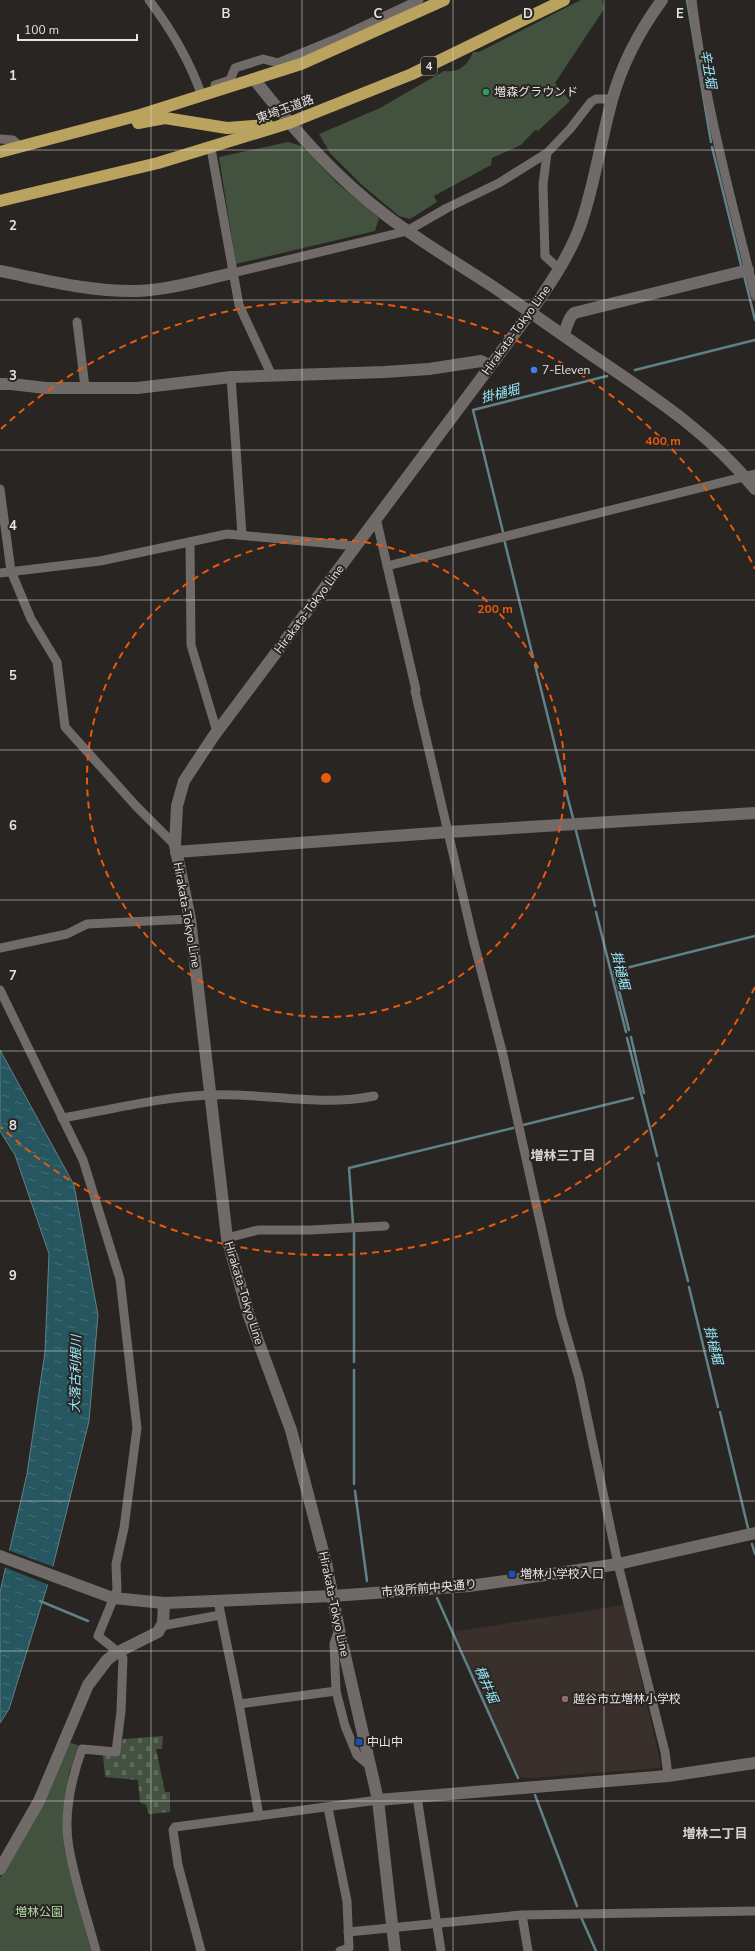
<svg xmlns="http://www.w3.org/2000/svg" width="755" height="1951" font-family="'Nunito Sans','Noto Sans JP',sans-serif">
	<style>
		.built { fill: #39302b }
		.green { fill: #43523e }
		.cemetery { fill: url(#cemetery-stones) }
		.water { fill: url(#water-ripples); stroke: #608187 }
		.pier { fill: #292523 }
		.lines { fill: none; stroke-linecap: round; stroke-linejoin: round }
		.stream { stroke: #608187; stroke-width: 2.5 }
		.street { stroke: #706b69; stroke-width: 9 }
		.secondary { stroke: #706b69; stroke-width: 12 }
		.highway { stroke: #baa25f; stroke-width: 12 }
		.grid { fill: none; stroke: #e6e3e2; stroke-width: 1; stroke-opacity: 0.55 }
		.ring { fill: none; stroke: #e8590c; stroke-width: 2; stroke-dasharray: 7 5 }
		.leisure-dot { fill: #2e9e5b; stroke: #292523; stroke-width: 1.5 }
		.shop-dot { fill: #3f7fe0; stroke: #292523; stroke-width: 1.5 }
		.transit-dot { fill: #1a4fb4; stroke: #292523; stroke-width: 1.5 }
		.education-dot { fill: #8d6e63; stroke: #292523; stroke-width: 1.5 }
		.labels { text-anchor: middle; stroke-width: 4; stroke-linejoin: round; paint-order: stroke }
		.shield { fill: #292523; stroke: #adaaa9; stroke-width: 1 }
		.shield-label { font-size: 11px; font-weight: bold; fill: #e6e3e2 }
		.poi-label { font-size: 12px; fill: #e6e3e2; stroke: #292523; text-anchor: start }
		.street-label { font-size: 12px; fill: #e6e3e2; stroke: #292523 }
		.park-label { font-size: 12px; fill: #afd9a4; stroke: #292523 }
		.water-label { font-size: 13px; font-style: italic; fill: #95e9fa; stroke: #292523 }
		.neighbourhood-label { font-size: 13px; font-weight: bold; fill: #d9d4d1; stroke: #292523 }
		.grid-label { font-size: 13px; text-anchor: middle; font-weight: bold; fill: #e6e3e2; stroke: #292523; stroke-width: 4; stroke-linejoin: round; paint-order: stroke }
		.centre { fill: #e8590c; stroke: #292523; stroke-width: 2 }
		.ring-label { font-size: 12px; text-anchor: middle; font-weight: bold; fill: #e8590c; stroke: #292523; stroke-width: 4; stroke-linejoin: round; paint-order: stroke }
	</style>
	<defs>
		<pattern id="cemetery-stones" width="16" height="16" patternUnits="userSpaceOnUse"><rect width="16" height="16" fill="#43523e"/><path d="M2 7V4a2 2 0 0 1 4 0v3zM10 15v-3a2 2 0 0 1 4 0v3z" fill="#5e6b5a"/></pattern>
		<pattern id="water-ripples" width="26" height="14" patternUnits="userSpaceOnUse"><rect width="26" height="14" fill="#265760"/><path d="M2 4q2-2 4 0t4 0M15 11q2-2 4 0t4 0" fill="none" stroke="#466f76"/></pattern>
	</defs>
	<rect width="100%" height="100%" fill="#292523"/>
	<!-- built -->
	<polygon class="built" points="624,1605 661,1765 659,1768 532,1778 519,1777 452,1632"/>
	<!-- green -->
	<g class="green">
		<path d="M581,0h21l2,9 -49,74 15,18 -32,30 -3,-1 -14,15 -29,13 -1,7 -57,31 3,6 -27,17 -11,-3 -37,-31 -32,-32 -11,-19 61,-26 64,-37c15,2 24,-6 29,-19h6z"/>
		<polygon points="288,142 302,146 337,183 379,218 375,231 236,264 219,157"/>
		<polygon points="70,1743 78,1745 69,1774 63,1822 64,1848 91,1951 0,1951 0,1878"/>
	</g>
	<!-- cemetery -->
	<polygon class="cemetery" points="163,1736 162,1749 156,1749 165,1792 170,1792 170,1812 149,1814 146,1805 140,1802 138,1780 105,1777 103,1755 119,1754 123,1739"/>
	<!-- water -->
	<polygon class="water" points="0,1050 74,1185 98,1315 89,1421 51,1574 9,1709 0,1723 0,1592 27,1474 45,1352 49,1254 15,1155 0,1131"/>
	<!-- pier -->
	<polygon class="pier" points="8,1550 54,1567 49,1585 4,1567"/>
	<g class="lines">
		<!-- stream -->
		<g class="stream">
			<polyline points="687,0 711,142"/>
			<polyline points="712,147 741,265"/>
			<polyline points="744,275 755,320"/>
			<polyline points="635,370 755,340"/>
			<polyline points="503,532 473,410 607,376"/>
			<polyline points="504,539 533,657"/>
			<polyline points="535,665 564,782"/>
			<polyline points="566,791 573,818"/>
			<polyline points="576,831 595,906"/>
			<polyline points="596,912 626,1032"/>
			<polyline points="629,1030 614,971 755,936"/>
			<polyline points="631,1037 644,1093"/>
			<polyline points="627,1038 657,1156"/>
			<polyline points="523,1125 633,1098"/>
			<polyline points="658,1163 688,1281"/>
			<polyline points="353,1224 349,1168 513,1128"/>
			<polyline points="689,1287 718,1407"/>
			<polyline points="354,1362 354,1233"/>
			<polyline points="354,1370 354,1484"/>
			<polyline points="720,1412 748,1528"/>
			<polyline points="355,1491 367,1581"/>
			<polyline points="752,1544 755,1554"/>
			<polyline points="437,1598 518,1778"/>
			<polyline points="40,1601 88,1621"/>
			<polyline points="535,1795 577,1906"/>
			<polyline points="581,1917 596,1951"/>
		</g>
		<!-- street -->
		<g class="street">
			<path d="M149,0c22,29 41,62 53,96"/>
			<path d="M692,0c12,100 39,198 63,295"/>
			<polyline points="215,85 230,80 235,68 263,59 278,63 336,39 419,0"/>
			<polyline points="0,139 13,140 20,147"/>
			<polyline points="212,154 239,305 272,376"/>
			<polyline points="559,269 545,256 543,185 547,153 570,129 591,102 596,99 612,99"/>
			<polyline points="233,273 407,231 447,208 499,183 547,153"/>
			<polyline points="77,322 85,387"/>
			<polyline points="231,377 242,535"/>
			<polyline points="0,489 11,571 31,619 57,662 65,727 136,806 175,845"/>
			<polyline points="376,518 416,690"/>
			<polyline points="190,542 191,645 217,732"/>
			<polyline points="387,566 755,474"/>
			<polyline points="0,573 100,561 227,534 356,546"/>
			<polyline points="415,691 473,939 503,1055 561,1316 579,1378 618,1564 665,1752 668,1776"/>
			<polyline points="0,948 67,934 87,924 190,919"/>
			<path d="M0,990l83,170 37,119 17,149 -13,100 -8,36 1,26 -19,46 14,11 11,11 -2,53 -5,41 -34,-3c-11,31 -19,66 -13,99 6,34 18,69 27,103"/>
			<path d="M62,1118c48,-8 102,-22 151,-23 54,-2 108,12 161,1"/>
			<polyline points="227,1238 258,1230 311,1230 385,1226"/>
			<polyline points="218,1601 239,1704 259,1816"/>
			<polyline points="161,1626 220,1615"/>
			<polyline points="336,1691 345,1726 357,1755 371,1767"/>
			<polyline points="239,1704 336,1691 334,1644 339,1629"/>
			<polyline points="417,1797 441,1951"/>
			<polyline points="328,1808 347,1901 349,1948 340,1951"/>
			<polyline points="522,1915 528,1951"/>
			<polyline points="348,1932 522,1915 755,1911"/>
			<polyline points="201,1951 178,1865 173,1830 175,1827 378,1800"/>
		</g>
		<!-- secondary -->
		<g class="secondary">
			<path d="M254,79c40,51 82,99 134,138 32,24 67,45 101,67 39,26 77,54 116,80 56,38 107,72 150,125"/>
			<path d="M0,271c45,9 90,21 137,20 32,-1 64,-11 96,-18"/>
			<path d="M563,335c5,-8 4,-16 11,-22l174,-43"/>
			<polyline points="0,384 11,384 46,388 137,388 231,377 384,372 429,369 481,361 490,366"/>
			<polyline points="176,852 448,832 755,813"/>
			<polyline points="0,1556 113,1598 164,1603 214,1601 333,1596 469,1586 512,1580 618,1564 755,1533"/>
			<polyline points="378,1800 668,1776 755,1763"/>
			<polyline points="0,1869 39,1801 88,1685 107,1660 116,1653 158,1632 163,1623 164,1603"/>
			<path d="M395,1951l-17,-151 -39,-171 -13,-66 -35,-133 -42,-114 -22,-78 -37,-319 -15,-74 2,-39 7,-25 29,-44 317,-424c20,-29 41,-59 52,-92 13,-40 19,-81 30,-121 10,-36 28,-70 50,-100"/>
		</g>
		<!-- highway -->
		<g class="highway">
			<polyline points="138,123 165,118 227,128 268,125"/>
			<polyline points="0,152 140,115 301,64 444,0"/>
			<polyline points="0,201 158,163 289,123 412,74 564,0"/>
		</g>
	</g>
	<!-- grid -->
	<path class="grid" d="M151,0v1951M302,0v1951M453,0v1951M604,0v1951M0,150h755M0,300h755M0,450h755M0,600h755M0,750h755M0,900h755M0,1051h755M0,1201h755M0,1351h755M0,1501h755M0,1651h755M0,1801h755"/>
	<!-- distance rings -->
	<g class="ring">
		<circle cx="326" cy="778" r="239"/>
		<path d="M755 987A477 477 0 0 1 1 1127M1 429A477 477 0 0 1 755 569"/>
	</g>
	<!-- markers -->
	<circle class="leisure-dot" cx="486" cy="92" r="4"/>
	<circle class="shop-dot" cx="534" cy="370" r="4"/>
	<g class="transit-dot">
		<rect x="508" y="1570" width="8" height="8" rx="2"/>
		<rect x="355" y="1738" width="8" height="8" rx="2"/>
	</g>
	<circle class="education-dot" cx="565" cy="1699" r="4"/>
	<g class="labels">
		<!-- shield labels -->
		<rect class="shield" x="421" y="57" width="16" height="18" rx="3"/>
		<g class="shield-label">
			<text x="429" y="70">4</text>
		</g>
		<!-- poi labels -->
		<g class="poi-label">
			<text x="494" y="96">増森グラウンド</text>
			<text x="542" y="374">7-Eleven</text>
			<text x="520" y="1578">増林小学校入口</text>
			<text x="573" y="1703">越谷市立増林小学校</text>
			<text x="367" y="1746">中山中</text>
		</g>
		<!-- street labels -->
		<g class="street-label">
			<text transform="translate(285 109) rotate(-20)" y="4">東埼玉道路</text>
			<text transform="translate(516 330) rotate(-54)" y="4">Hirakata-Tokyo Line</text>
			<text transform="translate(309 609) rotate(-53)" y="4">Hirakata-Tokyo Line</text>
			<text transform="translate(187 915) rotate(80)" y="4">Hirakata-Tokyo Line</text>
			<text transform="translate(244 1293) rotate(73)" y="4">Hirakata-Tokyo Line</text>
			<text transform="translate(429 1588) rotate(-5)" y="4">市役所前中央通り</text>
			<text transform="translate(334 1604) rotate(78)" y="4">Hirakata-Tokyo Line</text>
		</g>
		<!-- park labels -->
		<g class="park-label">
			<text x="39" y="1916">増林公園</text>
		</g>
		<!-- water labels -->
		<g class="water-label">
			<text transform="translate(709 69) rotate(80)" y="5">辛丑堀</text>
			<text transform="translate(500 393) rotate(-14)" y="5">掛樋堀</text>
			<text transform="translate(621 970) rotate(76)" y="5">掛樋堀</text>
			<text transform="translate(714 1345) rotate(76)" y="5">掛樋堀</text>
			<text transform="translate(75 1374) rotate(-89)" y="5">大落古利根川</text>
			<text transform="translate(487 1684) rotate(66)" y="5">横井堀</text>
		</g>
		<!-- neighbourhood labels -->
		<g class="neighbourhood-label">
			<text x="563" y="1160">増林三丁目</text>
			<text x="715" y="1838">増林二丁目</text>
		</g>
	</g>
	<g class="grid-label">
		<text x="226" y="18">B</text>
		<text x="378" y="18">C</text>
		<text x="528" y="18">D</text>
		<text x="680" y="18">E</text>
		<text x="13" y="80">1</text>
		<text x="13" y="230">2</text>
		<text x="13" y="380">3</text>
		<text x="13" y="530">4</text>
		<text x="13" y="680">5</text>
		<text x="13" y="830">6</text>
		<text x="13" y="980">7</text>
		<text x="13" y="1130">8</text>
		<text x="13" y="1280">9</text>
	</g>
	<circle cx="326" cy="778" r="6" class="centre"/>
	<g class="ring-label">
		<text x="663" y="445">400 m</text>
		<text x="495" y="613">200 m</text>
	</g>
	<!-- scale -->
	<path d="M18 34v6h119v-6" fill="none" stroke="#e6e3e2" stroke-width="2"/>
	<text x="24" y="34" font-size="12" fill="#e6e3e2" stroke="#292523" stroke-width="3" paint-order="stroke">100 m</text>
</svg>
